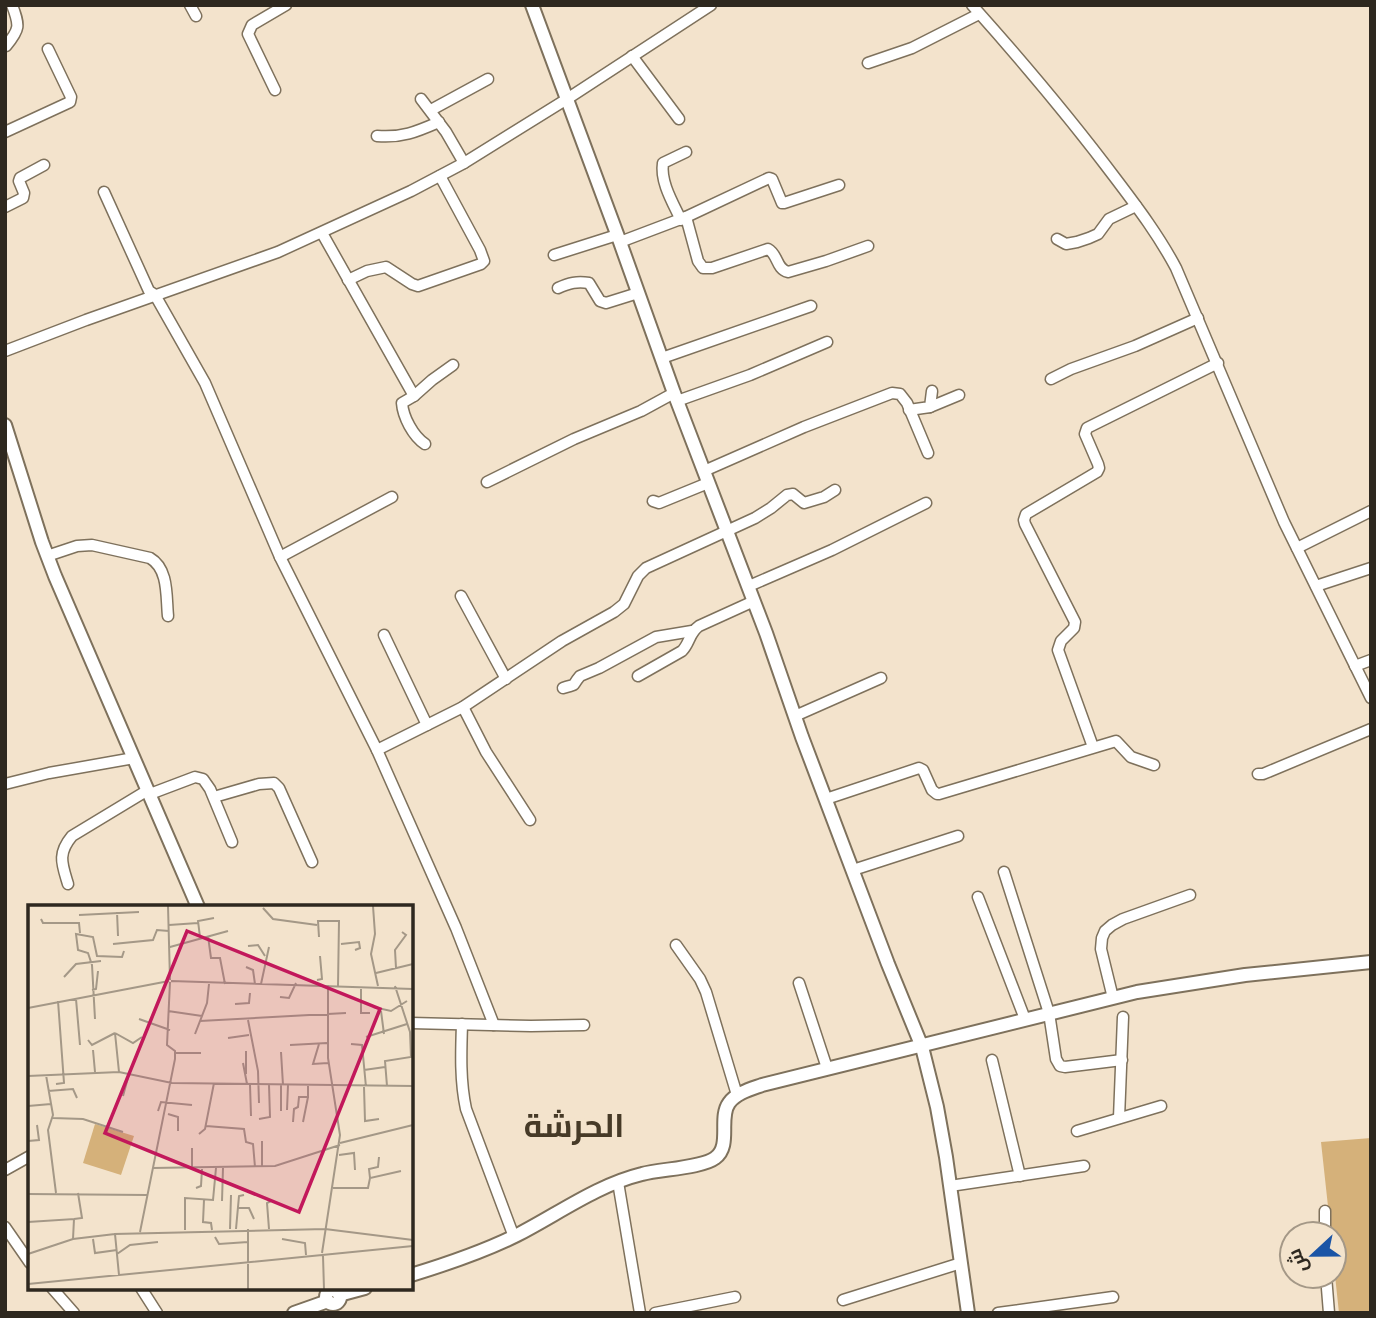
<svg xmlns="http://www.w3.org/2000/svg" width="1376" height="1318" font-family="'Asap Condensed',Cairo,sans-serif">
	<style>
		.green { fill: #d5b17a }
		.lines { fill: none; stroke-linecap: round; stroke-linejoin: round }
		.minor-casing { stroke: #7e715c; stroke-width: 13 }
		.tertiary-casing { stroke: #7e715c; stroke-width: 16 }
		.minor { stroke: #fff; stroke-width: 10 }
		.tertiary { stroke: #fff; stroke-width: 12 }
		.labels { text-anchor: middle; stroke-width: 7; stroke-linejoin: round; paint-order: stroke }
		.district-label { font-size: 32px; font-weight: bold; fill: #463a27; stroke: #f3e3cc }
		.inset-road { fill: none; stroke: #a49887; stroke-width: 2 }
		.view { fill: #c2185b; fill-opacity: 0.15; stroke: #c2185b; stroke-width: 3.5 }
		.inset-edge { fill: none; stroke: #2e281f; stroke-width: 3.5 }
	</style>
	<rect width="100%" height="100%" fill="#f3e3cc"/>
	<!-- green -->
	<polygon class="green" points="1371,1138 1371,1313 1339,1313 1334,1266 1334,1234 1331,1234 1321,1142"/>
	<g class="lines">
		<defs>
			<g id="minor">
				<polyline points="190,5 196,16"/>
				<path d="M972,5c50,56 99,114 144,174 22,29 43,57 60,89l108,254 87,176"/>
				<path d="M6,46c14,-17 14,-20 6,-41"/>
				<polyline points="632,56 679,119"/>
				<polyline points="868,63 912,48 979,14"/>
				<polyline points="275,90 248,34 252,25 286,5"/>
				<polyline points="421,99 446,132 464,163"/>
				<polyline points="431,110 488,79"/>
				<polyline points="5,132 70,102 71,97 48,49"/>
				<path d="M377,136c25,2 39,-4 62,-14"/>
				<polyline points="104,192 149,291 155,295 205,383 280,557 377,750 456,928 494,1025"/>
				<polyline points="5,207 23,198 24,193 19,181 20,178 44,165"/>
				<polyline points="686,217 769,178 772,179 782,203 784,203 839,185"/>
				<path d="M681,220c-8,-17 -21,-38 -18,-57l23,-11"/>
				<path d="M322,233l92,163 -12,7c1,14 11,33 23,41"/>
				<polyline points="1057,239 1066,244 1077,242 1089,238 1098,234 1109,219 1136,206"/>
				<path d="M620,242l66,-25 12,44 5,7h9l56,-19c10,5 8,20 20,23l38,-11 42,-15"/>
				<polyline points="554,255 617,235"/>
				<polyline points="348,280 367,271 386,267 412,284 418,286 481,264 484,261 480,250 440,176"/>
				<path d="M558,288c11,-5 19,-7 31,-5l11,18 6,2 32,-10"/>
				<polyline points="5,351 86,320 278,252 411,191 464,163 567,99 711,5"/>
				<polyline points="662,358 811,306"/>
				<polyline points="1051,379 1071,369 1135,346 1198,318"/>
				<polyline points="414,396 432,380 453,365"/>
				<polyline points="677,401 750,375 827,342"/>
				<polyline points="930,407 959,395"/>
				<polyline points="909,410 930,407 932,391"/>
				<polyline points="704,471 804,427 892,393 900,394 907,403 928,453"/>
				<polyline points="487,482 574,439 641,411 674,393"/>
				<polyline points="653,501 659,503 708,483"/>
				<polyline points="1297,548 1371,511"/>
				<path d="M47,556l30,-10 15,-1 58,13c19,11 16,39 18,58"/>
				<polyline points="280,557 392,497"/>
				<polyline points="749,586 832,550 926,503"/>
				<polyline points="1316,586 1371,568"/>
				<polyline points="461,596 506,679"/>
				<polyline points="384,635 427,725"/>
				<polyline points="1355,666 1371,660"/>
				<path d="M638,676l44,-25c8,-8 7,-18 17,-25l55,-25"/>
				<path d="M563,688c16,-5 7,0 17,-12l19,-8 57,-31 36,-6"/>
				<polyline points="463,707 486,752 530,820"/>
				<polyline points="795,716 881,678"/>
				<polyline points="1093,747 1058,650 1061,641 1074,628 1075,622 1025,524 1024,520 1026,514 1097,472 1099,468 1098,464 1085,434 1087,428 1218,363"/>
				<polyline points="377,750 463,707 562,641 614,612 624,604 638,576 646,568 755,518 771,508 787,495 793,494 804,503 824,497 835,490"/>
				<polyline points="1258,774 1263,774 1371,729"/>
				<polyline points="5,784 49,773 134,758"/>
				<polyline points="150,794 195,777 203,779 210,789 232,842"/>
				<polyline points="214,797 259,784 274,783 279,788 312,862"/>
				<polyline points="826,799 919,768 923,770 932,790 937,794 939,794 1116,741 1131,757 1154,765"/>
				<polyline points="853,870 958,836"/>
				<polyline points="1004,872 1049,1013 1056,1059 1060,1066 1065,1067 1122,1060"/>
				<path d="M68,884c-6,-20 -11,-30 4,-48l76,-46"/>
				<polyline points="978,897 1025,1019"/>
				<polyline points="676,945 700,979 706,992 737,1095"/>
				<polyline points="799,983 827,1068"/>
				<polyline points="1113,998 1101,949 1102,938 1105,931 1112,925 1123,919 1190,895"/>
				<polyline points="411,1023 531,1026 584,1025"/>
				<path d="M462,1024c-1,29 -2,57 4,85l48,128"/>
				<polyline points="992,1060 1020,1176"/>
				<polyline points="1119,1118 1123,1017"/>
				<polyline points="1077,1131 1161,1106"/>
				<polyline points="5,1170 30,1156"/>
				<polyline points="618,1182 640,1313"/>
				<polyline points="950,1186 1084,1166"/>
				<polyline points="5,1227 30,1263"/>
				<polyline points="1325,1234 1325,1211"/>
				<polyline points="1326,1276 1329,1313"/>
				<polyline points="52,1288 74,1313"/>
				<polyline points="141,1288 157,1313"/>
				<polyline points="843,1300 961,1263"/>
				<polyline points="655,1313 735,1297"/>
				<polyline points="998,1313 1113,1297"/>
			</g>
			<g id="tertiary">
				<polyline points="532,5 620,242 674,393 766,633 802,737 888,964 922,1047 937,1107 946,1157 968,1313"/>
				<polyline points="5,425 42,542 55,576 198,907"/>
				<path d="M411,1275c36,-11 72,-23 106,-40 41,-21 80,-50 125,-61 18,-5 60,-6 73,-16 17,-12 3,-40 14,-55 7,-10 22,-14 33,-18l375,-93 108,-17 126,-13"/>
				<circle cx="333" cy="1297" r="7"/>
				<polyline points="339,1295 365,1288"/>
				<polyline points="294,1313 328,1301"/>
			</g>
		</defs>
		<!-- minor casing -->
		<use href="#minor" class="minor-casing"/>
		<!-- tertiary casing -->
		<use href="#tertiary" class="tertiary-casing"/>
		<!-- minor -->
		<use href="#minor" class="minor"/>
		<!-- tertiary -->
		<use href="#tertiary" class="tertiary"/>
	</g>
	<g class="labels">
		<!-- district labels -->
		<g class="district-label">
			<text x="574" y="1137">الحرشة</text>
		</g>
	</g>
	<!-- overview -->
	<g transform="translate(28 905)">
		<rect width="385" height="385" fill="#f3e3cc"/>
		<path d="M67,219l39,12 -13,39 -38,-12z" fill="#d5b17a"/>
		<path class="inset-road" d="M140,1l2,74M345,1l2,28 -4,20 7,32M235,3l10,11 44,6M89,7l1,24M51,10l60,-3M13,14l2,4h36l1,10M141,20l29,-2M180,31l3,22h9l5,26M172,32l-2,-16 16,-3M291,32l-1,-16h21l-1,65M85,39l40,-4 4,-10 12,1M313,39l18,-2 1,6 -5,2M220,41l10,-1 7,11M142,42l58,-16M218,62l7,3 2,14M368,63l-1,-18 11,-15 -4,-3M348,68l37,-9M36,72l12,-13 25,-3M289,75l5,-1 -2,-23M143,76l242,8M233,79l8,-37M333,82v26h9M64,85l4,-1 2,-18M252,92l9,1 7,-15M48,94l4,46M207,99l14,-1 1,-10M345,102l18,4 16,-10M0,103l141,-27M140,106l34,5M353,106l3,23M67,114l-3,-54 -4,-12 -10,-3 -2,-16 17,3 4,19 25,1 2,-6M111,114l31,11M220,115l10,51 1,32M172,116l146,-8M87,128l4,39M87,128l18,10 9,-6M167,129l12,-31 2,-19M338,132l41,-13M200,133l21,-3M60,135l4,5 23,-12M291,139l-6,20 15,-1M323,139l11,1 4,42M262,140l37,-2M65,145l2,22M218,146v23M253,147l2,33M147,148h26M215,158l4,21M336,165l21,-3M18,170l7,40 -5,15 8,63M0,171l91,-4 53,11 241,3M28,179l8,-1 -6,-82M222,180l1,31M359,181l-2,-25 26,-4 -1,-25 -15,-46M336,182l1,34 14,-2M20,186l25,-2 4,9M95,191l6,-22M0,201l23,-2M259,205l1,-25M130,206l3,-9 31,3M253,206v-26M140,209l10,3v14M25,213l30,1 40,13M231,214l11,-2 -1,-32M265,217l1,-13 4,-2 1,-10h9v-11M275,217l5,-25M178,221l38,3 2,13 7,2 2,23M171,229l6,-5 9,-46M0,236l11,-1 -2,-15M234,236v26M312,238l73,-18M311,250l15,-2 1,17M125,263l122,-2 65,-21M164,265v-22M342,273l-1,-9 9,-2 1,-10M168,283l5,-2 1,-17M305,283h35l2,-10 31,-7M0,289l119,1M176,295l-1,22 8,1 1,7M194,296l1,-33M210,303h11l5,11M46,314l8,-1 -4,-25M0,317l46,-3 -1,20M202,324l1,-34M208,324l3,-33 5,-1M241,324l-2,-26 4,-2M157,325v-32l28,2 3,-32M112,327l35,-173v-8l-8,-6 3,-63M187,332l4,7 29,-2M65,334l2,14 22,-3M254,334l23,4 1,12M294,348l18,-118 -12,-77v-73M0,349l45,-15 42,-5M89,349l13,-9 28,-3M295,351l1,33M91,370l-4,-41 210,-5 88,11M0,379l385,-38M220,384v-60"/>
		<path class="view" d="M159,26l193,78 -81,203 -194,-79z"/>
		<rect width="385" height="385" class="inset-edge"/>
	</g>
	<!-- border -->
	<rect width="1376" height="1318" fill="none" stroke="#2e281f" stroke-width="14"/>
	<!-- north arrow -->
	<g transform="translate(1313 1255) rotate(248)"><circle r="33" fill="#f3e3cc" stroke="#a49887" stroke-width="2"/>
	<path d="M0-5L12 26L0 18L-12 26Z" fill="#1b55a6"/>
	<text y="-10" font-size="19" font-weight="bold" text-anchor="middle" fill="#2e281f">ش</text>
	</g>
</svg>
